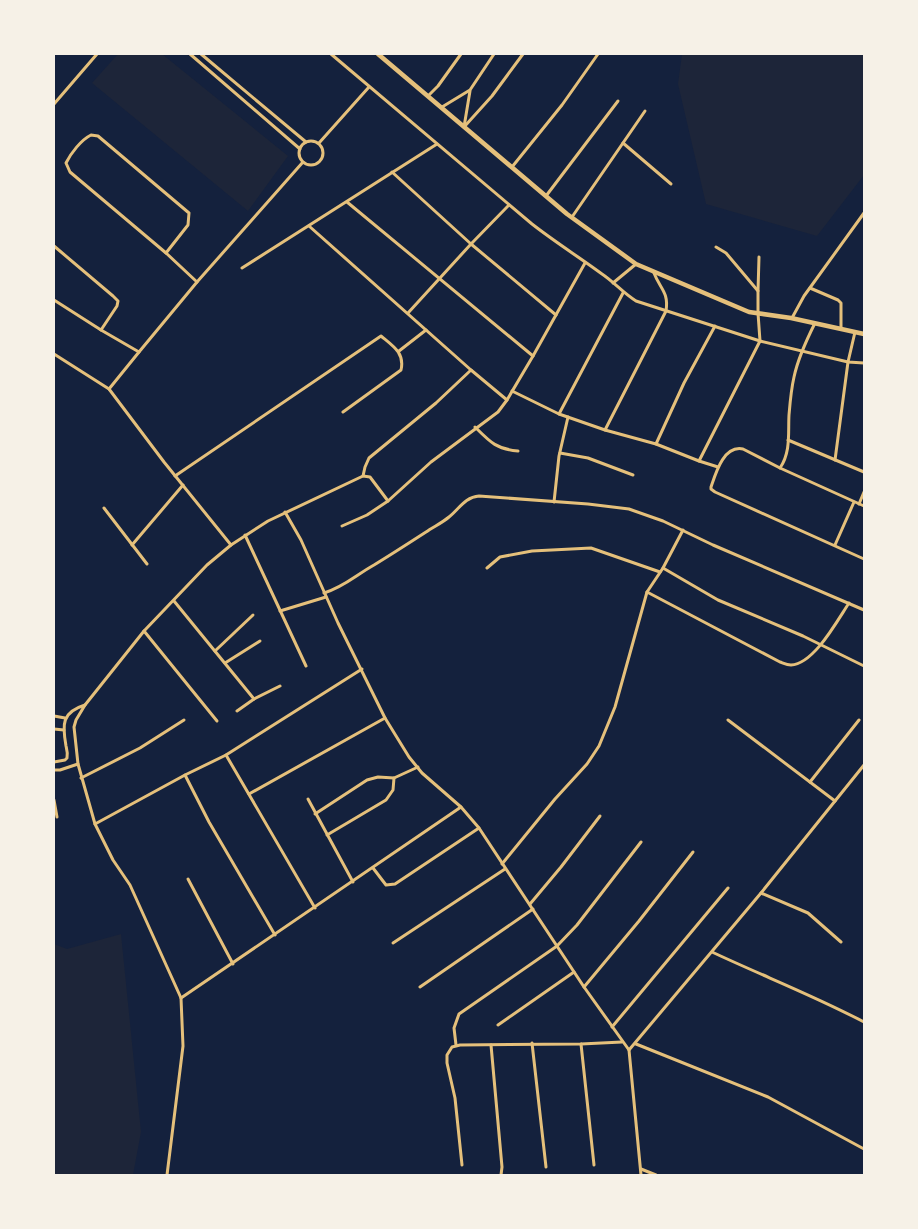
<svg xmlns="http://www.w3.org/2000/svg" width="918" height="1229" font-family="Overpass,sans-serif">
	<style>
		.green { fill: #1d2539 }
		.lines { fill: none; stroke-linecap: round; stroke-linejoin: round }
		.minor { stroke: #e5c07b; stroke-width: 3 }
		.primary { stroke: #e5c07b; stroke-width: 4.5 }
	</style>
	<rect width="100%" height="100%" fill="#14213d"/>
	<!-- green -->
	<g class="green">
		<polygon points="118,54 162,54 288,156 248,211 92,83"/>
		<polygon points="682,54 864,54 864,175 817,236 706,204 678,84"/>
		<polygon points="121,934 141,1132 133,1175 54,1175 54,944 67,949"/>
	</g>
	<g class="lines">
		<!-- minor -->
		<g class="minor">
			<polyline points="190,54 300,149"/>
			<polyline points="201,54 306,142"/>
			<path d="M331,54l201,170c23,18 47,33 70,50 12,8 21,19 34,27l124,40 88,21 16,1"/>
			<polyline points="428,96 438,86 461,54"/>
			<polyline points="54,104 97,54"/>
			<polyline points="442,107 470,90 494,54"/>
			<polyline points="464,127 492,96 523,54"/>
			<polyline points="464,127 470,91"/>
			<path d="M91,135l7,1 91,77 -1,12 -22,28 -96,-81 -4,-9c5,-10 15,-23 25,-28z"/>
			<circle cx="311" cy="153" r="12"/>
			<polyline points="319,143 369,87"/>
			<polyline points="623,143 671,184"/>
			<polyline points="512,167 562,105 598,54"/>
			<polyline points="392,172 471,244 556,315"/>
			<polyline points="546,196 618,101"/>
			<polyline points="347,202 533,356"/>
			<polyline points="572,217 645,111"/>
			<polyline points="309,226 471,370 507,400"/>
			<polyline points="54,246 113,296 118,301 117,306 101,330 54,300"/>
			<polyline points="716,247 726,253 758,291 758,313 760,341"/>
			<polyline points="166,253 197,282"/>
			<polyline points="242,268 437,144"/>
			<polyline points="613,283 636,264"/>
			<polyline points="810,288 838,300 841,303 841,329"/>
			<polyline points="758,291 759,257"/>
			<polyline points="408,313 471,244 509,205"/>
			<polyline points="792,318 804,296 864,213"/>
			<polyline points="101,330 139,352 197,282 303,162"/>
			<polyline points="399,351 426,330"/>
			<polyline points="54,354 109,389 164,462 231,545"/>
			<polyline points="109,389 139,352"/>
			<polyline points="512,391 559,414 605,430 656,444 699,461 718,467"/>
			<polyline points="559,414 623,293"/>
			<path d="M475,427c15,15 21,22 43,24"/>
			<path d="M605,430l61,-119c3,-19 -6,-22 -12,-38"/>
			<polyline points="788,440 864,472"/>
			<polyline points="656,444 684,383 715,326"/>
			<polyline points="560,453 588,458 633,475"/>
			<polyline points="835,460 848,362 855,332"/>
			<polyline points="699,461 760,341"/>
			<path d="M780,468c11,-16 8,-35 9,-53 1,-12 2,-25 5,-38 4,-19 12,-36 21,-54"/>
			<path d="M175,476l206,-140c12,10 24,17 20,34l-58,42"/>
			<polyline points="388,501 370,477 363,476 365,467 369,458 436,403 471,370"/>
			<polyline points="554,502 559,456 568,417"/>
			<polyline points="859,504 864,492"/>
			<path d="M864,506l-84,-38 -37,-19c-19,-4 -27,23 -32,38v2l4,3 149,67"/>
			<polyline points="104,508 147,564"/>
			<polyline points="285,512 301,540 338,623 385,718 409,757 422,773 461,807 479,828 584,987 629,1050 641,1175"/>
			<polyline points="342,526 367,515 388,501 431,462 498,412 507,400 533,356 585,263"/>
			<polyline points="245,535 306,666"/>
			<polyline points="132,545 183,485"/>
			<polyline points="835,545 854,502"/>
			<polyline points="487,568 500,557 532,551 591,548 660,572"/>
			<polyline points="663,568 718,600 803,636 864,666"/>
			<path d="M647,592l133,70c3,1 7,3 11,3 23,-1 46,-44 58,-62"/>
			<path d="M324,593c20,-6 32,-18 50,-28 18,-11 35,-22 52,-33 7,-5 16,-9 23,-15 10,-8 16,-20 30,-21l109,8 41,5 34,12 50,24 151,65"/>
			<polyline points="174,601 254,699"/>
			<polyline points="280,611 326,597"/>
			<polyline points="144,631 217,721"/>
			<polyline points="215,651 253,615"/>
			<polyline points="225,663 260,641"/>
			<polyline points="237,711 254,699 280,686"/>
			<polyline points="54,716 65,718"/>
			<polyline points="728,720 835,801"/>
			<polyline points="54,729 64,730"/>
			<polyline points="226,755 315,908"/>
			<path d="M54,762l11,-2 2,-2c1,-5 0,-8 -1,-12 -4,-22 -4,-34 19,-41"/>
			<polyline points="54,770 60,770 78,764"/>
			<polyline points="185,775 209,822 275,935"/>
			<polyline points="81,778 140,748 184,720"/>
			<polyline points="810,782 859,720"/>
			<polyline points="249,794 385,718"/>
			<polyline points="308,799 353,882"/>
			<polyline points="54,800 57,817"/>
			<polyline points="315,814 367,780 378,777 394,778 418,767"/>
			<polyline points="95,824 185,775 226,755 362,669"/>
			<polyline points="327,835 386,800 393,790 394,778"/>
			<polyline points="502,864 555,799 587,764 599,746 615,707 647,592 663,568 683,530"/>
			<polyline points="373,868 386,885 395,884 479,828"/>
			<polyline points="188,879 233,964"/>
			<polyline points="761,893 808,913 841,942"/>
			<polyline points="530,904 561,867 600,816"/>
			<polyline points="393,943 505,869"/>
			<path d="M712,952c51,24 103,44 152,70"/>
			<polyline points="420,987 533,909"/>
			<polyline points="584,987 639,921 693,852"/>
			<polyline points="181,998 461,807"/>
			<polyline points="498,1025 574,972"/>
			<polyline points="612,1027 728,888"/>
			<polyline points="532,1043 546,1167"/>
			<polyline points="581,1044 594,1165"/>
			<polyline points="636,1044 768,1097 864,1149"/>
			<polyline points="456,1045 454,1028 459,1014 557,946 577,925 641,842"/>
			<polyline points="491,1045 502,1167 501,1175"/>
			<polyline points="629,1050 761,893 864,765"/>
			<polyline points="462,1165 455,1098 447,1063 447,1055 452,1047 460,1045 581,1044 622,1042"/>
			<polyline points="641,1169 656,1175"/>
			<polyline points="167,1175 183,1046 181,998 130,885 113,860 95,824 78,764 74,727 76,720 85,705 144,631 207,565 231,545 268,521 363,476"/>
		</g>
		<!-- primary -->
		<polyline class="primary" points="378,54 567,214 636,264 749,312 791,318 864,334"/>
	</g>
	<!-- border -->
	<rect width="918" height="1229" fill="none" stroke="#f6f1e7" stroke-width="110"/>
</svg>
